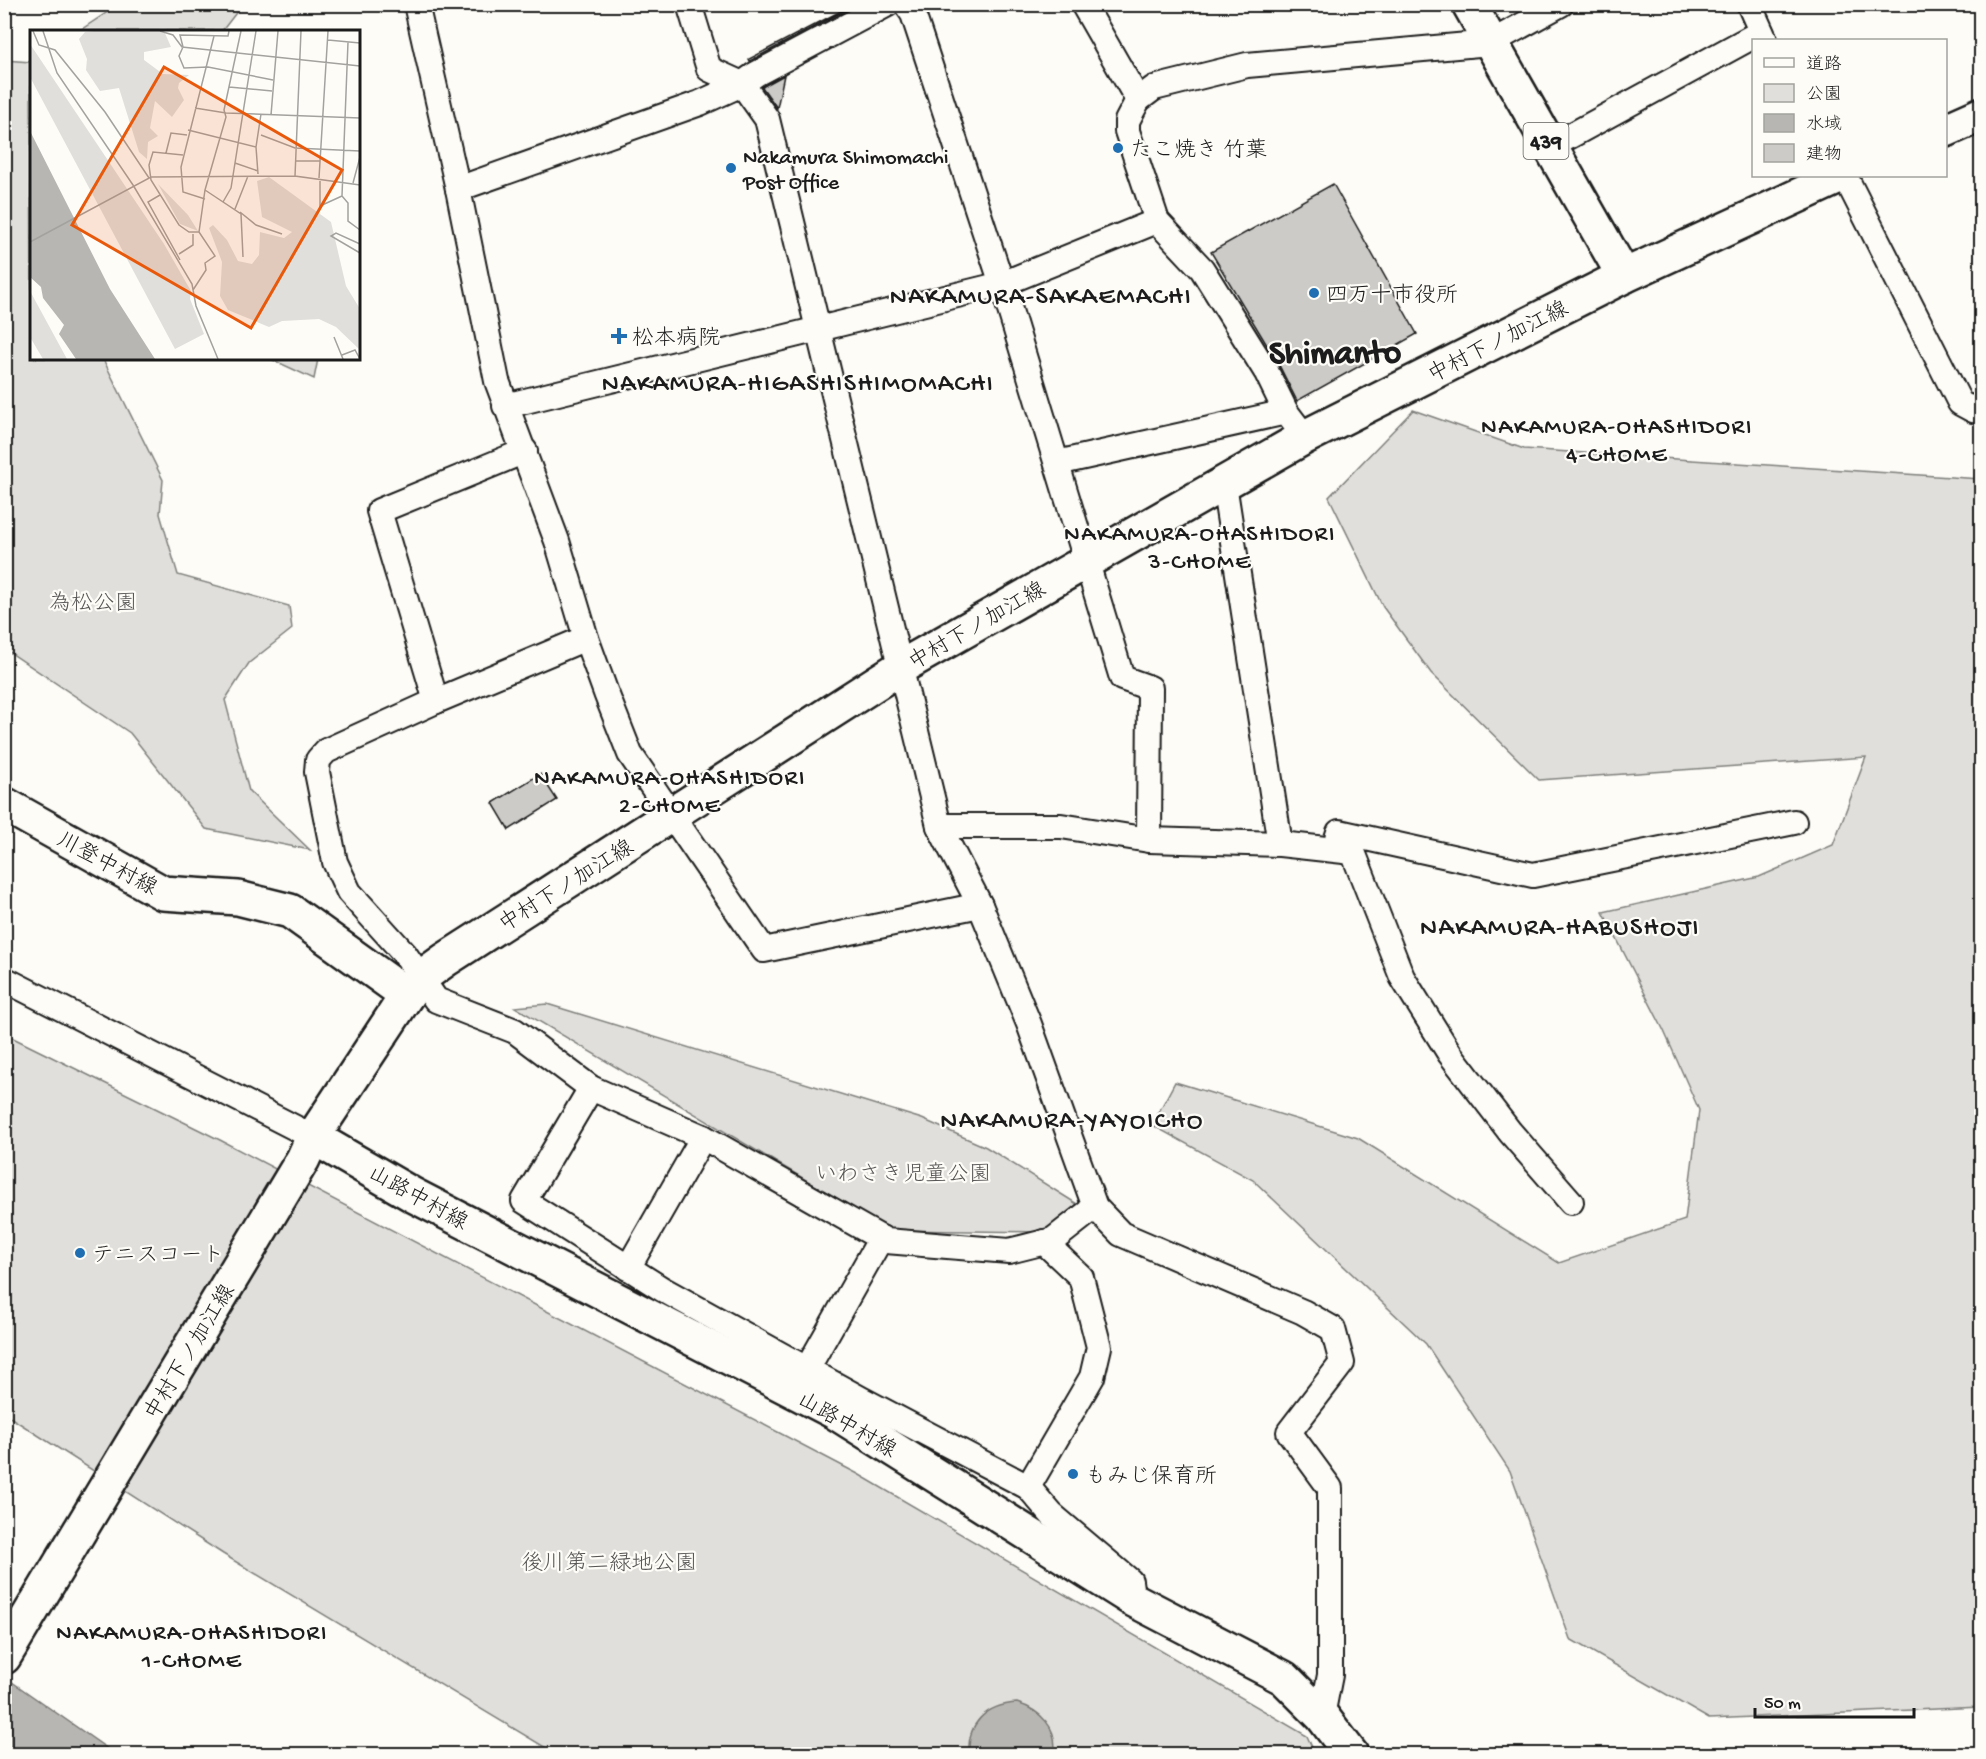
<svg xmlns="http://www.w3.org/2000/svg" width="1986" height="1759" font-family="'Gochi Hand','Klee One',sans-serif">
	<style>
		.green { fill: #e0dfdb; stroke: #7e7e7c; stroke-width: 1.5 }
		.water { fill: #b7b6b2; stroke: #797876; stroke-width: 1.5 }
		.building { fill: #cccbc8; stroke: #1c1c1c; stroke-width: 1.5 }
		.lines { fill: none; stroke-linecap: round; stroke-linejoin: round }
		.minor-casing { stroke: #1c1c1c; stroke-width: 28 }
		.secondary-casing { stroke: #1c1c1c; stroke-width: 38 }
		.trunk-casing { stroke: #1c1c1c; stroke-width: 38 }
		.minor { stroke: #fdfcf7; stroke-width: 24 }
		.secondary { stroke: #fdfcf7; stroke-width: 33 }
		.trunk { stroke: #fdfcf7; stroke-width: 33 }
		.poi-dot { fill: #1f6fb2; stroke: #fdfcf7; stroke-width: 2 }
		.labels { text-anchor: middle; stroke-width: 4.5; stroke-linejoin: round; paint-order: stroke }
		.shield { fill: #fdfcf7; stroke: #605f5e; stroke-width: 1.5 }
		.shield-label { font-size: 21px; font-weight: bold; fill: #1c1c1c }
		.poi-label { font-size: 22px; fill: #1c1c1c; stroke: #fdfcf7; text-anchor: start }
		.street-label { font-size: 22px; fill: #1c1c1c; stroke: #fdfcf7 }
		.park-label { font-size: 22px; fill: #575655; stroke: #fdfcf7 }
		.neighbourhood-label { font-size: 24px; letter-spacing: 1.5px; fill: #1c1c1c; stroke: #fdfcf7 }
		.quarter-label { font-size: 26px; letter-spacing: 1.5px; fill: #1c1c1c; stroke: #fdfcf7 }
		.town-label { font-size: 34px; font-weight: bold; fill: #1c1c1c; stroke: #fdfcf7 }
		.inset-road { fill: none; stroke: #a3a29f; stroke-width: 1.5 }
		.view { fill: #e8590c; fill-opacity: 0.15; stroke: #e8590c; stroke-width: 3 }
		.inset-edge { fill: none; stroke: #1c1c1c; stroke-width: 3 }
	</style>
	<rect width="100%" height="100%" fill="#fdfcf7"/>
	<filter id="ink" filterUnits="userSpaceOnUse"><feTurbulence type="fractalNoise" baseFrequency=".0167" numOctaves="2"/><feDisplacementMap in="SourceGraphic" scale="12" xChannelSelector="R" yChannelSelector="G"/><feConvolveMatrix kernelMatrix="1 2 1 2 8 2 1 2 1" color-interpolation-filters="sRGB"/></filter>
	<g filter="url(#ink)">
		<!-- green -->
		<g class="green">
			<polygon points="118,5 118,4 242,5 222,31 79,31"/>
			<polygon points="4,60 31,62 32,358 103,359 163,480 160,514 178,575 289,606 292,629 249,663 225,700 249,791 310,850 206,829 130,733 5,649"/>
			<polygon points="271,359 318,359 314,379"/>
			<polygon points="1413,410 1524,449 1981,479 1981,1707 1709,1719 1570,1639 1510,1471 1426,1344 1253,1180 1152,1125 1175,1082 1358,1138 1559,1263 1685,1220 1699,1110 1664,1031 1603,912 1759,877 1833,845 1866,757 1539,780 1431,673 1383,607 1329,497"/>
			<polygon points="547,1004 922,1119 986,1147 1077,1204 1048,1232 890,1230 515,1007"/>
			<polygon points="5,1034 220,1140 858,1474 1307,1736 1315,1754 556,1754 223,1554 5,1414"/>
		</g>
		<!-- water -->
		<g class="water">
			<polygon points="5,1677 115,1754 5,1754"/>
			<path d="M1017,1703c23,7 42,25 37,51h-85c-2,-31 17,-49 48,-51z"/>
		</g>
		<!-- building -->
		<g class="building">
			<polygon points="854,4 857,4 750,61 749,59"/>
			<polygon points="784,75 777,108 762,87"/>
			<polygon points="1333,184 1417,334 1297,401 1279,365 1211,252"/>
			<polygon points="540,774 557,800 509,830 493,803"/>
		</g>
		<g class="lines">
			<defs>
				<g id="minor">
					<polyline points="416,4 458,189 497,381 557,541 586,638 606,693 630,754 764,950 980,905"/>
					<polyline points="689,4 709,69 742,84 767,119 939,826 980,905 1029,1024 1095,1207 1121,1234 1303,1312 1333,1329 1342,1363 1289,1432 1330,1488 1330,1675 1322,1716"/>
					<polyline points="906,4 913,14 1002,284 1122,678 1150,688 1149,840"/>
					<polyline points="1083,4 1138,100"/>
					<polyline points="1749,4 1765,40"/>
					<polyline points="1550,147 1761,32"/>
					<polyline points="1845,176 1960,403 1973,410 1982,403"/>
					<polyline points="458,189 700,103 742,84 756,74 888,4"/>
					<polyline points="505,406 1002,284 1157,221"/>
					<polyline points="1305,437 1286,412 1267,373 1202,269 1157,221 1127,131 1127,121 1138,100 1154,88 1247,65 1490,43 1561,4"/>
					<polyline points="1057,463 1286,412"/>
					<polyline points="1224,484 1280,844"/>
					<polyline points="586,638 436,701 326,751 318,760 317,772 335,862 349,892 404,953 436,1000 515,1031 591,1088 703,1137 886,1241 1009,1251 1053,1240 1095,1207"/>
					<polyline points="436,701 379,511 525,451"/>
					<polyline points="939,826 1061,826 1149,840 1280,844 1353,852 1402,977 1450,1054 1510,1132 1571,1202"/>
					<polyline points="1334,848 1339,832 1533,875 1794,822"/>
					<polyline points="4,979 313,1137"/>
					<polyline points="591,1088 524,1201 662,1289 861,1399 1028,1487 1052,1515 1130,1581 1132,1596"/>
					<polyline points="628,1268 703,1137"/>
					<polyline points="807,1369 881,1238"/>
					<polyline points="1028,1487 1092,1377 1099,1347 1081,1277 1044,1242"/>
				</g>
				<g id="secondary">
					<polyline points="4,804 163,893 238,898 290,911 407,995"/>
					<polyline points="313,1137 413,1195 833,1411 1132,1599 1284,1678 1322,1716 1351,1754"/>
					<polyline points="4,1657 303,1159 313,1137 407,995 420,978 445,960 901,667 1305,437 1624,276"/>
				</g>
				<g id="trunk">
					<polyline points="1469,4 1624,276 1841,176"/>
					<polyline points="1946,130 1982,114"/>
				</g>
			</defs>
			<!-- minor casing -->
			<use href="#minor" class="minor-casing"/>
			<!-- secondary casing -->
			<use href="#secondary" class="secondary-casing"/>
			<!-- trunk casing -->
			<use href="#trunk" class="trunk-casing"/>
			<!-- minor -->
			<use href="#minor" class="minor"/>
			<!-- secondary -->
			<use href="#secondary" class="secondary"/>
			<!-- trunk -->
			<use href="#trunk" class="trunk"/>
		</g>
	</g>
	<!-- markers -->
	<g class="poi-dot">
		<circle cx="1118" cy="148" r="6"/>
		<circle cx="731" cy="168" r="6"/>
		<circle cx="1314" cy="293" r="6"/>
		<path d="M616 327h6v6h6v6h-6v6h-6v-6h-6v-6h6z"/>
		<circle cx="80" cy="1253" r="6"/>
		<circle cx="1073" cy="1474" r="6"/>
	</g>
	<g class="labels">
		<!-- shield labels -->
		<rect class="shield" x="1523.5" y="123" width="45" height="36" rx="4.5"/>
		<g class="shield-label">
			<text x="1546" y="148">439</text>
		</g>
		<!-- poi labels -->
		<g class="poi-label">
			<text x="1130" y="156">たこ焼き 竹葉</text>
			<text x="743" y="163">Nakamura Shimomachi<tspan x="743" dy="25">Post Office</tspan></text>
			<text x="1326" y="301">四万十市役所</text>
			<text x="632" y="344">松本病院</text>
			<text x="92" y="1261">テニスコート</text>
			<text x="1085" y="1482">もみじ保育所</text>
		</g>
		<!-- street labels -->
		<g class="street-label">
			<text transform="translate(1497 340) rotate(-27)" y="8">中村下ノ加江線</text>
			<text transform="translate(976 624) rotate(-30)" y="8">中村下ノ加江線</text>
			<text transform="translate(108 862) rotate(28)" y="8">川登中村線</text>
			<text transform="translate(565 884) rotate(-32)" y="8">中村下ノ加江線</text>
			<text transform="translate(419 1196) rotate(29)" y="8">山路中村線</text>
			<text transform="translate(188 1351) rotate(-59)" y="8">中村下ノ加江線</text>
			<text transform="translate(848 1423) rotate(30)" y="8">山路中村線</text>
		</g>
		<!-- park labels -->
		<g class="park-label">
			<text x="93" y="609">為松公園</text>
			<text x="903" y="1180">いわさき児童公園</text>
			<text x="609" y="1569">後川第二緑地公園</text>
		</g>
		<!-- neighbourhood labels -->
		<g class="neighbourhood-label">
			<text x="1617" y="433">NAKAMURA-OHASHIDORI<tspan x="1617" dy="28">4-CHOME</tspan></text>
			<text x="1200" y="540">NAKAMURA-OHASHIDORI<tspan x="1200" dy="28">3-CHOME</tspan></text>
			<text x="670" y="784">NAKAMURA-OHASHIDORI<tspan x="670" dy="28">2-CHOME</tspan></text>
			<text x="192" y="1639">NAKAMURA-OHASHIDORI<tspan x="192" dy="28">1-CHOME</tspan></text>
		</g>
		<!-- quarter labels -->
		<g class="quarter-label">
			<text x="1041" y="303">NAKAMURA-SAKAEMACHI</text>
			<text x="798" y="390">NAKAMURA-HIGASHISHIMOMACHI</text>
			<text x="1560" y="934">NAKAMURA-HABUSHOJI</text>
			<text x="1072" y="1127">NAKAMURA-YAYOICHO</text>
		</g>
		<!-- town labels -->
		<g class="town-label">
			<text x="1335" y="362">Shimanto</text>
		</g>
	</g>
	<!-- overview -->
	<g transform="translate(30 30)">
		<rect width="330" height="330" fill="#fdfcf7"/>
		<path d="M64,1h70l7,16 -27,5v8l19,14 26,1 -10,8 -1,5 6,12 -12,17 -17,-16 -5,27 8,8 -10,6 -1,17 -8,-7 -20,-64 -19,3 -14,-21 1,-11 -8,-20 6,-7zM0,14l134,200 27,47 -1,8 14,35 -29,15 -145,-272zM239,147l62,45 15,64 14,23v41l-24,-23 -17,-8 -37,2 -13,6 -41,-17 -8,-14 2,-34 -13,-34 4,-3 14,15 11,21 14,3 7,-9 1,-23 24,6 8,-6 -30,-15 -5,-36zM128,154l30,31 10,16 -18,-7zM0,261l37,68h-24l-13,-22z" fill="#e0dfdb"/>
		<path d="M0,101l80,158 45,70h-79l-17,-25 5,-9 -21,-27 -2,-11 -11,-10z" fill="#b7b6b2"/>
		<path class="inset-road" d="M3,1l6,14 16,5 50,62 44,66M13,1l14,42 76,112M130,1l13,4 9,12 178,19M199,1l-1,5 -48,-1 3,12 -4,9 5,12 24,-1 65,13M271,1l-6,145 65,9M298,10l32,3M318,12l-6,154 6,7v18l12,9M199,57l43,4M165,78l31,5 134,5M241,85l7,-84M158,100l68,17M231,105l34,13 65,3M136,123l5,-20 16,2M153,125l-30,-3 -4,13 2,15 28,45 10,7h10M266,131h24M205,133l23,8M228,144l-2,-27 5,-33M289,148l9,-147M290,151v25l22,-10M323,153l7,-26M103,155l59,99 4,22 22,53M175,160l36,24 2,43M130,165l-12,7 32,58M175,169l-22,-7 -2,-25 33,-131M193,172l8,-14 25,-157M205,179l13,-33M210,182l16,13 26,9M0,212l121,-65 144,-1M330,214l-24,-11 -5,3 29,17M149,224l14,-9v-11M163,260l13,-20 -1,-7 10,-7 -16,-24 6,-42 21,-73 -2,-7 17,-79M304,307l9,22M312,325l13,-5 5,9"/>
		<path class="view" d="M134,37l178,103 -91,158 -179,-103z"/>
		<rect width="330" height="330" class="inset-edge"/>
	</g>
	<!-- margin -->
	<rect width="1986" height="1759" fill="none" stroke="#fdfcf7" stroke-width="24"/>
	<rect x="12" y="12" width="1962" height="1735" fill="none" stroke="#1c1c1c" stroke-width="2" filter="url(#ink)"/>
	<!-- legend -->
	<rect x="1752" y="39" width="195" height="138" fill="#fdfcf7" stroke="#a3a29f" stroke-width="1.5"/>
	<rect x="1764" y="58" width="30" height="9" fill="#fdfcf7" stroke="#a3a29f" stroke-width="1.5"/>
	<text x="1806" y="69" font-size="18" fill="#1c1c1c">道路</text>
	<rect x="1764" y="84" width="30" height="18" fill="#e0dfdb" stroke="#a3a29f" stroke-width="1.5"/>
	<text x="1806" y="99" font-size="18" fill="#1c1c1c">公園</text>
	<rect x="1764" y="114" width="30" height="18" fill="#b7b6b2" stroke="#a3a29f" stroke-width="1.5"/>
	<text x="1806" y="129" font-size="18" fill="#1c1c1c">水域</text>
	<rect x="1764" y="144" width="30" height="18" fill="#cccbc8" stroke="#a3a29f" stroke-width="1.5"/>
	<text x="1806" y="159" font-size="18" fill="#1c1c1c">建物</text>
	<!-- scale -->
	<path d="M1755 1708v9h159v-9" fill="none" stroke="#1c1c1c" stroke-width="3"/>
	<text x="1764" y="1708" font-size="18" fill="#1c1c1c" stroke="#fdfcf7" stroke-width="4.5" paint-order="stroke">50 m</text>
</svg>
